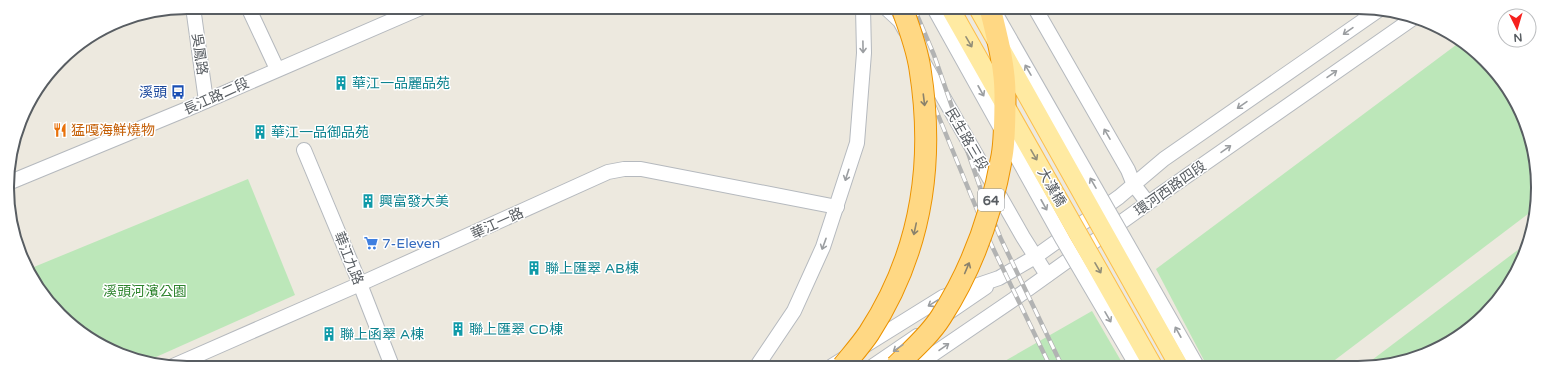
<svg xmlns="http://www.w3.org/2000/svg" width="1545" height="375" font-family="'Varela Round','Noto Sans TC',sans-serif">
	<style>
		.green { fill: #bce7b9 }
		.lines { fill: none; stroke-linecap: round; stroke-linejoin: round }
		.minor-casing { stroke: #b5b9be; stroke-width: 16 }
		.minor { stroke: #fff; stroke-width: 14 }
		.rail-casing { stroke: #b2b3b3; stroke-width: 4.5 }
		.rail { stroke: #fff; stroke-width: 3; stroke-dasharray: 9; stroke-linecap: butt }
		.minor-bridge-casing { stroke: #b5b9be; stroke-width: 16; stroke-linecap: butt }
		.major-bridge-casing { stroke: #fcbe4a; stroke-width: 20; stroke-linecap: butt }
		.highway-bridge-casing { stroke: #ec9300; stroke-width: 23; stroke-linecap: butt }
		.minor-bridge { stroke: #fff; stroke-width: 14 }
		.major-bridge { stroke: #ffeaa2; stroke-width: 18 }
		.highway-bridge { stroke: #ffd884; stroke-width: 21 }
		.oneway { stroke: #9b9ea1 }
		.oneway2 { stroke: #928e78 }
		.oneway3 { stroke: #8a826c }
		.labels { text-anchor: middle; stroke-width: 3; stroke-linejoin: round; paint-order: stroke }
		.shield { fill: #fff; stroke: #8a8e91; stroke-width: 1 }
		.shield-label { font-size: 13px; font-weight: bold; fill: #585d62 }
		.street-label { font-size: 14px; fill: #585d62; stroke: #fff }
		.culture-label { font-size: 14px; fill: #0d838f; stroke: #fff; text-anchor: start }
		.transit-label { font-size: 14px; fill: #164399; stroke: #fff; text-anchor: end }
		.food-label { font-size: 14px; fill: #c56008; stroke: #fff; text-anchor: start }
		.shop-label { font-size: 14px; fill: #366cbe; stroke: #fff; text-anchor: start }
		.park-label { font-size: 14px; fill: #2e842e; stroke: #fff }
		.rim { fill: none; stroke: #585d62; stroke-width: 2 }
	</style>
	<rect width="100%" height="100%" fill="#ede9df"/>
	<!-- green -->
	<g class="green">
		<polygon points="1460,42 1501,78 1532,141 1536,208 1327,366 1207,366 1156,269"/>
		<polygon points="248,179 295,295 147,361 97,344 44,298 29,269"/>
		<polygon points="1527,243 1519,268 1485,315 1437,349 1381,366 1364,366"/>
		<polygon points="1092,311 1124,366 996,366"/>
	</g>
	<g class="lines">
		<defs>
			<g id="minor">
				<polyline points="193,7 206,101"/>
				<polyline points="248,7 277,69"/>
				<polyline points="886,8 900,21 905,30"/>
				<polyline points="1035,8 1128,170 1134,185 1148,203"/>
				<polyline points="922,60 1023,237 1047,275"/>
				<polyline points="304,150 360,284 392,366"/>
				<polyline points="8,183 192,107 423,7"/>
				<polyline points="945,315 986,287"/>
				<polyline points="173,366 360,284 608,172 624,169 641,169 837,207"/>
				<polyline points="757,366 794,311 823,247 857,143 864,53 863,8"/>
				<polyline points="832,366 943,297 999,278 1035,257 1119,197 1164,159 1380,9"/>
				<polyline points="873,366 917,336"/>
				<polyline points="910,366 929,357 1014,299 1148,203 1412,19"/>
			</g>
		</defs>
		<!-- minor casing -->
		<use href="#minor" class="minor-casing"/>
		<!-- minor -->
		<use href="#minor" class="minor"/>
		<defs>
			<g id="rail">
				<polyline points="891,8 913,54 991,244 1050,366"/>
				<polyline points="914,8 934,55 982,193 1001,239 1062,366"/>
			</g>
		</defs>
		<!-- rail casing -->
		<use href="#rail" class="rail-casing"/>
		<!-- rail -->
		<use href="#rail" class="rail"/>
		<defs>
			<g id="minor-bridge">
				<polyline points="934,8 1063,240 1137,366"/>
				<polyline points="998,18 1197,366"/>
			</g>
			<g id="major-bridge">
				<polyline points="950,8 1153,366"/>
				<polyline points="978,8 1179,366"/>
			</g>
			<g id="highway-bridge">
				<path d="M843,366c8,-10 18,-21 26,-33 52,-80 66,-170 51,-264 -3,-21 -11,-42 -18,-61"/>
				<path d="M896,366c15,-15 33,-30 45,-49 31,-48 51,-105 61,-161 3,-16 3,-44 3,-61 0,-30 -8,-58 -15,-87"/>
			</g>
		</defs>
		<!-- minor-bridge casing -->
		<use href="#minor-bridge" class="minor-bridge-casing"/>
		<!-- major-bridge casing -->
		<use href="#major-bridge" class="major-bridge-casing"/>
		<!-- highway-bridge casing -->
		<use href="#highway-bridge" class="highway-bridge-casing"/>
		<!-- minor-bridge -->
		<use href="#minor-bridge" class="minor-bridge"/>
		<!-- major-bridge -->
		<use href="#major-bridge" class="major-bridge"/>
		<!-- highway-bridge -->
		<use href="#highway-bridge" class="highway-bridge"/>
	</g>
	<!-- one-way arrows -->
	<defs><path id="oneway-shaft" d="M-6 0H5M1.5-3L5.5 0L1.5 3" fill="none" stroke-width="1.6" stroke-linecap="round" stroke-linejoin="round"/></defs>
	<g class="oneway">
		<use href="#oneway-shaft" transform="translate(1348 31) rotate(145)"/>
		<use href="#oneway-shaft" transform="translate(863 47) rotate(89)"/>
		<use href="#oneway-shaft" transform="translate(1028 70) rotate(-120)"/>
		<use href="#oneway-shaft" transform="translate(1332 74) rotate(-35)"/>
		<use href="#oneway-shaft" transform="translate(981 91) rotate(61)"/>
		<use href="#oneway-shaft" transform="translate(1242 105) rotate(145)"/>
		<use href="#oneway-shaft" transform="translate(1107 134) rotate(-120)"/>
		<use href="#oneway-shaft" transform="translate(1226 149) rotate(-35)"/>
		<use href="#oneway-shaft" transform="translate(847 175) rotate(108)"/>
		<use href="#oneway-shaft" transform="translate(1093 183) rotate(-120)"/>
		<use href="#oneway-shaft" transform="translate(1044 205) rotate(61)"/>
		<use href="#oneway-shaft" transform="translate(824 244) rotate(110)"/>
		<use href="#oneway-shaft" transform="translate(933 303) rotate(148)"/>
		<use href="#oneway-shaft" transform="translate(1108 317) rotate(60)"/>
		<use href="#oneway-shaft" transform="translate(1178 332) rotate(-119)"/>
		<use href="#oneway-shaft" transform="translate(944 347) rotate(-35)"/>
		<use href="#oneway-shaft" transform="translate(898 348) rotate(145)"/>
	</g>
	<g class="oneway2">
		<use href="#oneway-shaft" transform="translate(969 42) rotate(60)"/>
		<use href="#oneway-shaft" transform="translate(1034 155) rotate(60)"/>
		<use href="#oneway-shaft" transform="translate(1098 268) rotate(60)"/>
	</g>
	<g class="oneway3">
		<use href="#oneway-shaft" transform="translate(924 100) rotate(83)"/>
		<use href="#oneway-shaft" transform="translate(915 229) rotate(102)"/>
		<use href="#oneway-shaft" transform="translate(967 268) rotate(-67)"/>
	</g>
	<!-- icons -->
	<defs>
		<symbol id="building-bare" viewBox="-9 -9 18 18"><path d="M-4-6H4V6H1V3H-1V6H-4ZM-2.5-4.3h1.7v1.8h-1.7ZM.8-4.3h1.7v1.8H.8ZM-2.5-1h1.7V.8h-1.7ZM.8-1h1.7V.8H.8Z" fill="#0f9aa8" stroke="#fff" stroke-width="2.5" paint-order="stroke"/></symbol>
		<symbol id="bus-bare" viewBox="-9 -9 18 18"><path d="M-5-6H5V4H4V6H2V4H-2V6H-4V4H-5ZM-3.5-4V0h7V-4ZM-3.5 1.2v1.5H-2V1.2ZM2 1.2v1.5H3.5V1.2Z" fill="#1a4fb4" stroke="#fff" stroke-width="2.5" paint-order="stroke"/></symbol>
		<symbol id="restaurant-bare" viewBox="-9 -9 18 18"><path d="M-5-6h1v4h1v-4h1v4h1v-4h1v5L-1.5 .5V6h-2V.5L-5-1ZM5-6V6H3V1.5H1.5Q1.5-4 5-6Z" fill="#e8710a" stroke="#fff" stroke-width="2.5" paint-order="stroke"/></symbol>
		<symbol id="supermarket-bare" viewBox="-9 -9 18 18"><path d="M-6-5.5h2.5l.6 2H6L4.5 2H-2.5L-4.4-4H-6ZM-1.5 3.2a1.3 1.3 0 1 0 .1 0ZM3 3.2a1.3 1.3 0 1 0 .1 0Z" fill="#3f7fe0" stroke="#fff" stroke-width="2.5" paint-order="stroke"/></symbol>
	</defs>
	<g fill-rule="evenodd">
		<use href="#building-bare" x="331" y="73" width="20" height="20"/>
		<use href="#bus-bare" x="168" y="82" width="20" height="20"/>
		<use href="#restaurant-bare" x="50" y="120" width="20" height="20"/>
		<use href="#building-bare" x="250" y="122" width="20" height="20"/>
		<use href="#building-bare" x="358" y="191" width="20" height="20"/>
		<use href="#supermarket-bare" x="361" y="233" width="20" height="20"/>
		<use href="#building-bare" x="524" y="258" width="20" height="20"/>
		<use href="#building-bare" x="448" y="319" width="20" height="20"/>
		<use href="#building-bare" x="319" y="324" width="20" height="20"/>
	</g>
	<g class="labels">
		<!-- shield labels -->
		<rect class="shield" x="978" y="189" width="26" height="22" rx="3"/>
		<g class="shield-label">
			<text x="991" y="205">64</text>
		</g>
		<!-- street labels -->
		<g class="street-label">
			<text transform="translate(200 54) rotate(82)" y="5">吳鳳路</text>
			<text transform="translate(216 96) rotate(-24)" y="5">長江路二段</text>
			<text transform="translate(967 139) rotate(60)" y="5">民生路三段</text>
			<text transform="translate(1052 187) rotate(60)" y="5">大漢橋</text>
			<text transform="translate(1170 188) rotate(-35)" y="5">環河西路四段</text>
			<text transform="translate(497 223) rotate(-24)" y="5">華江一路</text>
			<text transform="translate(349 258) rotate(68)" y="5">華江九路</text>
		</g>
		<!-- culture labels -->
		<g class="culture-label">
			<text x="352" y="88">華江一品麗品苑</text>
			<text x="271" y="137">華江一品御品苑</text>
			<text x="379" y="206">興富發大美</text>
			<text x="545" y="273">聯上匯翠 AB棟</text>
			<text x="469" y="334">聯上匯翠 CD棟</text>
			<text x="340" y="339">聯上函翠 A棟</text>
		</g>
		<!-- transit labels -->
		<g class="transit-label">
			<text x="167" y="97">溪頭</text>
		</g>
		<!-- food labels -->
		<g class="food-label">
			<text x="71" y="135">猛嘎海鮮燒物</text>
		</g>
		<!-- shop labels -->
		<g class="shop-label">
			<text x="382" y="248">7-Eleven</text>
		</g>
		<!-- park labels -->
		<g class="park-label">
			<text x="145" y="296">溪頭河濱公園</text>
		</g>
	</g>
	<!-- crop -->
	<path d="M0 0H1545V375H0ZM187 14H1358A173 173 0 0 1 1531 187V188A173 173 0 0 1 1358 361H187A173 173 0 0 1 14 188V187A173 173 0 0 1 187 14Z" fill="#fff" fill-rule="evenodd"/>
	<path class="rim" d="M187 14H1358A173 173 0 0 1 1531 187V188A173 173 0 0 1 1358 361H187A173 173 0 0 1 14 188V187A173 173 0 0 1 187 14Z"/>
	<!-- north arrow -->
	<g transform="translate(1517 28) rotate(175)"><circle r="19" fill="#ffffff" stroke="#bcbec0"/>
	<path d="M0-3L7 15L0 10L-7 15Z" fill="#f6201d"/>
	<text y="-6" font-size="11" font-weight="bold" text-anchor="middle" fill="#585d62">N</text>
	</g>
</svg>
